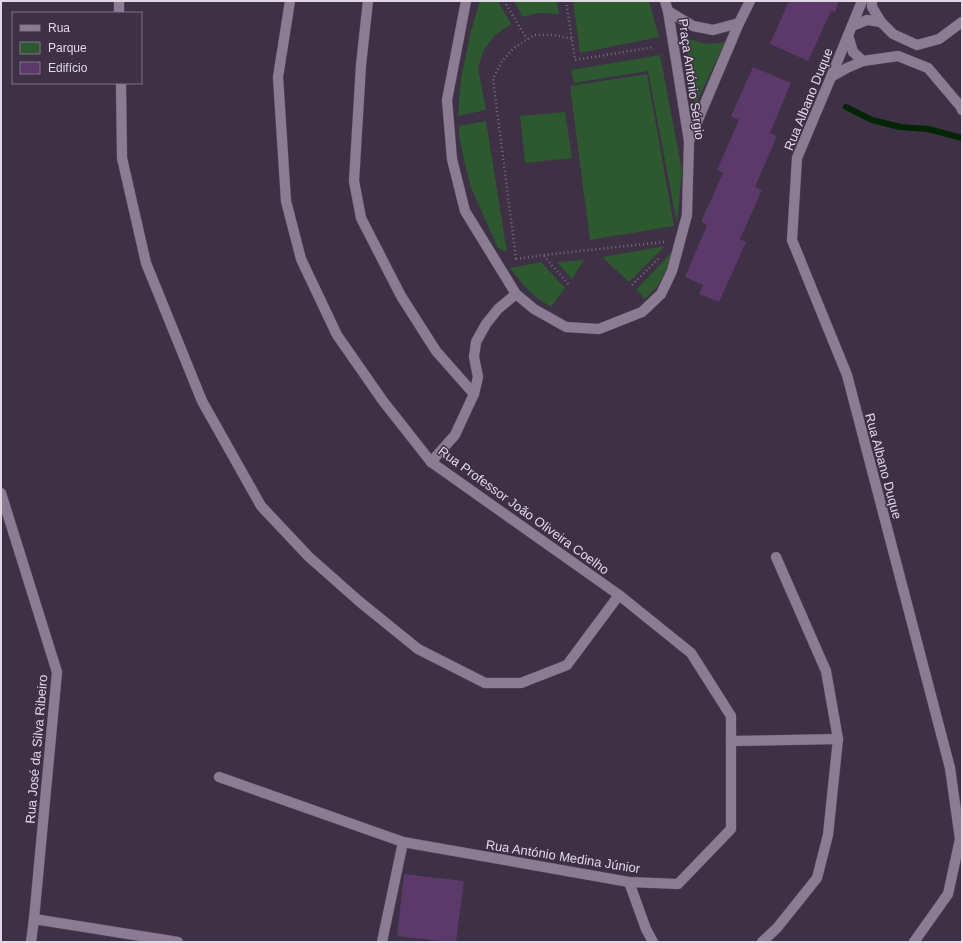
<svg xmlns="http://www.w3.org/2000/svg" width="963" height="943" font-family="Arial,sans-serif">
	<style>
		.green { fill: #2d5830 }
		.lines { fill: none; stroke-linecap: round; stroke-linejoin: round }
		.stream { stroke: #012505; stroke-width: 6 }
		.building { fill: #5b3a6b }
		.minor-casing { stroke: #5a4e5f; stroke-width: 11 }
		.path { stroke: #776b7d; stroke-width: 2.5; stroke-dasharray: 1 3; stroke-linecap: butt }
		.minor { stroke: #8b7c93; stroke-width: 10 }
		.labels { text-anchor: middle; stroke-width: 3; stroke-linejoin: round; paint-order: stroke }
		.street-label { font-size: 13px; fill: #e1d8e5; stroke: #3e3045 }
	</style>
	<rect width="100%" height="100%" fill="#3e3045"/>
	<!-- green -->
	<g class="green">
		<polygon points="480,1 498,1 511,24 494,36 484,50 478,67 486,110 458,116 461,78 471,31"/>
		<polygon points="514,1 557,1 559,14 539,13 523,17"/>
		<polygon points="573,1 649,1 659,37 580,53"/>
		<path d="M685,37c16,7 23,8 40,5l-30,64z"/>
		<polygon points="660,55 682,170 677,224 648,71 574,83 571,70"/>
		<polygon points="647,74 674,226 590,240 570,86"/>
		<polygon points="565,112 572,158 525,163 520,116"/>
		<polygon points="486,121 507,252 498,248 471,188 464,160 459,135 459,126"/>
		<polygon points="665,246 629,282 602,257"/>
		<polygon points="672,252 666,271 657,287 645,299 636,290"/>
		<polygon points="584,260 572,279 557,262"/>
		<polygon points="541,262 565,288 551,307 537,298 525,287 510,268"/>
	</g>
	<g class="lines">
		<!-- stream -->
		<polyline class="stream" points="846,107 872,120 900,127 928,129 962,138"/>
	</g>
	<!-- building -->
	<g class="building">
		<polygon points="789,1 839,1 835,12 831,11 808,61 770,44"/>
		<polygon points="753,67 791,83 770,133 777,136 755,187 762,190 740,239 746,242 719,302 699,294 703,285 685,277 707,225 701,222 723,173 717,170 739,120 731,116"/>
		<polygon points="404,874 464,881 456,942 447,942 397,936"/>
	</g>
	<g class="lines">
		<defs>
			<g id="minor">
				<polyline points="119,1 119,13"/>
				<polyline points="368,1 361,65 354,181 361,218 401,296 436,351 474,394"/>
				<polyline points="466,1 447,100 452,159 465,211 516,294 534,309 566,327 599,329 642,312 661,294 672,271 687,215 689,141 668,11 665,1"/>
				<polyline points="862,1 831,77 797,158 792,240 847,375 950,768 960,839 948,894 914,942"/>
				<polyline points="872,1 872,7 881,22 893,34 917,45 939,39 962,22"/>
				<polyline points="668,11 693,26 713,30 739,23"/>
				<polyline points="852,26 867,20 881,22"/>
				<polyline points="848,35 853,52 863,61"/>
				<polyline points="831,77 847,68 863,61 898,56 928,68 961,107 962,110"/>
				<polyline points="121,83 122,158 146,263 202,401 261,506 309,557 360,602 418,649 485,683 521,683 567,665 619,595"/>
				<polyline points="689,141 739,23 750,1"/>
				<polyline points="431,462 455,435 474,394 478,377 474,357 476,342 486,324 498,309 516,294"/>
				<polyline points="1,493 57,672 34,919 31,942"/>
				<polyline points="731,741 838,739"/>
				<polyline points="219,777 403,842 629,882 678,884 731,829 731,716 691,653 619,595 431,462 383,401 337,335 301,259 286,201 278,77 290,1"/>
				<polyline points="629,882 646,929 653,942"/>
				<polyline points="34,919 178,942"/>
				<polyline points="382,942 403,842"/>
				<polyline points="762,942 777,928 817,878 828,835 838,739 826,671 776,557"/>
			</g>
		</defs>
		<!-- minor casing -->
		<use href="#minor" class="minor-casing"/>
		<!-- path -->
		<g class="path">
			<polyline points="504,1 527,39"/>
			<polyline points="566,1 575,60 654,47"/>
			<polyline points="544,256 570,286"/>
			<polyline points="516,259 493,79 502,61 514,48 534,35 554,35 572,39"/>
			<polyline points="516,259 543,255 664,242"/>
			<polyline points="632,285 659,258"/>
		</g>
		<!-- minor -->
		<use href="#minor" class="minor"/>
	</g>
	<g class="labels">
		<!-- street labels -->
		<g class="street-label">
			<text transform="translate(692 79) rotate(82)" y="5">Praça António Sérgio</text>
			<text transform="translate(808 99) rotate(-68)" y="5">Rua Albano Duque</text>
			<text transform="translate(884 466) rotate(75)" y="5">Rua Albano Duque</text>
			<text transform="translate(524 510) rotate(36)" y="5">Rua Professor João Oliveira Coelho</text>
			<text transform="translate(36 749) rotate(-85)" y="5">Rua José da Silva Ribeiro</text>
			<text transform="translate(563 856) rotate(9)" y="5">Rua António Medina Júnior</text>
		</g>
	</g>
	<!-- border -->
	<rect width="963" height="943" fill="none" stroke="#e1d8e5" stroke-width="4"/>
	<!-- legend -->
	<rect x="12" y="12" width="130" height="72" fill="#3e3045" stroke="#7f7385"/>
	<rect x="20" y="25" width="20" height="6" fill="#8b7c93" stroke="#7f7385"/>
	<text x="48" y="32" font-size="12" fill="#e1d8e5">Rua</text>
	<rect x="20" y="42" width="20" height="12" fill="#2d5830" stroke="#7f7385"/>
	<text x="48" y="52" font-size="12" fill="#e1d8e5">Parque</text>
	<rect x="20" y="62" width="20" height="12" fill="#5b3a6b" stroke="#7f7385"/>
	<text x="48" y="72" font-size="12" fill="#e1d8e5">Edifício</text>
</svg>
